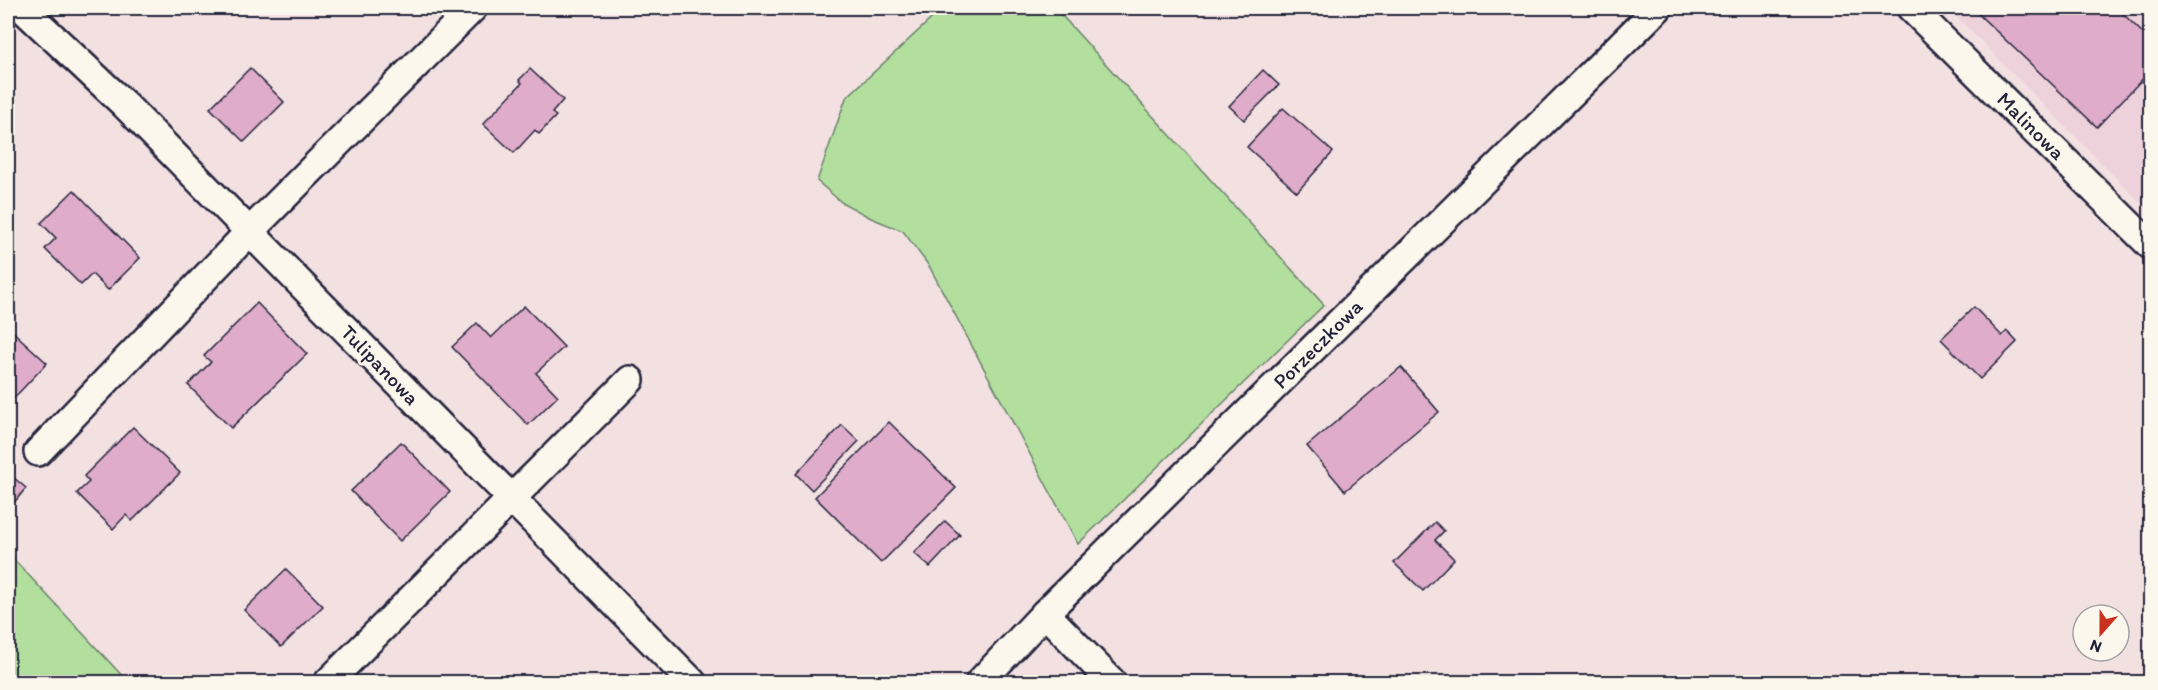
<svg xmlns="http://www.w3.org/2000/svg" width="2158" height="690" font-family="Itim,sans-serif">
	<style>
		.built { fill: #edd1db }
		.green { fill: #b2df9d; stroke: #6a806c; stroke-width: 1.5 }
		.building { fill: #dfadca; stroke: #22223b; stroke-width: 1.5 }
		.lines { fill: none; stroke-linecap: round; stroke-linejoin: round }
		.minor-casing { stroke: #22223b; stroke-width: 32 }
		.minor { stroke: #fbf7ec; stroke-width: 27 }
		.labels { text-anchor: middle; stroke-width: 6; stroke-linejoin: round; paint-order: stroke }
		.street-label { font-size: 21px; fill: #22223b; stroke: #fbf7ec }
	</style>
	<rect width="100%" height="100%" fill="#f3e1e2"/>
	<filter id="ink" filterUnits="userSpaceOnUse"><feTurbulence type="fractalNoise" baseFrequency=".0167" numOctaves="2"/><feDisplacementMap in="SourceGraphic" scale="12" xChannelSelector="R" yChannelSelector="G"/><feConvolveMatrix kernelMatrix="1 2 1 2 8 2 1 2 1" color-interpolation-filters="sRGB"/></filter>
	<g filter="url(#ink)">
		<!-- built -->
		<polygon class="built" points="1948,8 2150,8 2150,212"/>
		<!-- green -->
		<g class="green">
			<polygon points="943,8 1055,8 1324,305 1078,544 929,266 903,231 871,218 841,202 817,181 846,98"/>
			<polygon points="8,553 128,682 8,682"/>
		</g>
		<!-- building -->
		<g class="building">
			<polygon points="1972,8 2117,8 2150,40 2150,71 2097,127"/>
			<polygon points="250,68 284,102 244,142 210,108"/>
			<polygon points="530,69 563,100 552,113 556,116 539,134 535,130 514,153 483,124 522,83 519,80"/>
			<polygon points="1263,70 1279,85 1244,120 1229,106"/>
			<polygon points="1283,108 1333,152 1297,192 1247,147"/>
			<polygon points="74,190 140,258 108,290 92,274 81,285 45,249 56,238 41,223"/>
			<polygon points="257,303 307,354 231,428 188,385 211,362 204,356"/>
			<polygon points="524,306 564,347 536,373 558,396 528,425 452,347 477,323 491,338"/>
			<polygon points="1974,307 2002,336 2007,331 2017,342 1980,379 1941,339"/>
			<polygon points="11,330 47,363 12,400 8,396 8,334"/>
			<polygon points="1401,367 1439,412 1345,491 1307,446"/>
			<polygon points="889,422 956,488 881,563 815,497"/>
			<polygon points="842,425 859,441 812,490 796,474"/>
			<polygon points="133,427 180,473 132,521 126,515 113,529 77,493 89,482 84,476"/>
			<polygon points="401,442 450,492 400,541 351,491"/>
			<polygon points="13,477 26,488 8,510 8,483"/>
			<polygon points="945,521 960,535 930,567 914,553"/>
			<polygon points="1435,522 1444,531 1435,540 1454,559 1423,591 1394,563"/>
			<polygon points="286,569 323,606 281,647 244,610"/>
		</g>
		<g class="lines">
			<defs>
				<g id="minor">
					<polyline points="22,8 125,105 692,682"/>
					<polyline points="1911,8 2150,245"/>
					<polyline points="38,452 249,232 473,8"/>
					<polyline points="1045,613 1112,682"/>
					<polyline points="328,682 630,380"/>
					<polyline points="980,682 1045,613 1658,8"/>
				</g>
			</defs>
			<!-- minor casing -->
			<use href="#minor" class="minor-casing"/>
			<!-- minor -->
			<use href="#minor" class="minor"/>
		</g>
	</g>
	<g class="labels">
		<!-- street labels -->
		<g class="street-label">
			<text transform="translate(2031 126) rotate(45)" y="7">Malinowa</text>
			<text transform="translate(1318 344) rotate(-45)" y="7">Porzeczkowa</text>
			<text transform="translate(380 365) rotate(46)" y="7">Tulipanowa</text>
		</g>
	</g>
	<!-- margin -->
	<rect width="2158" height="690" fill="none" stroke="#fbf7ec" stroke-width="30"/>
	<rect x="15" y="15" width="2128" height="660" fill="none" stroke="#22223b" stroke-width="2" filter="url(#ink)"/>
	<!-- north arrow -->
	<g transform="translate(2101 633) rotate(201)"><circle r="28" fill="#fbf7ec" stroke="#a4a2a5" stroke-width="1.5"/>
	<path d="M0-4.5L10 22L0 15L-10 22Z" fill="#c8321e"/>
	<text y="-9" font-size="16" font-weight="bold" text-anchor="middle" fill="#22223b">N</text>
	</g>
</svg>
